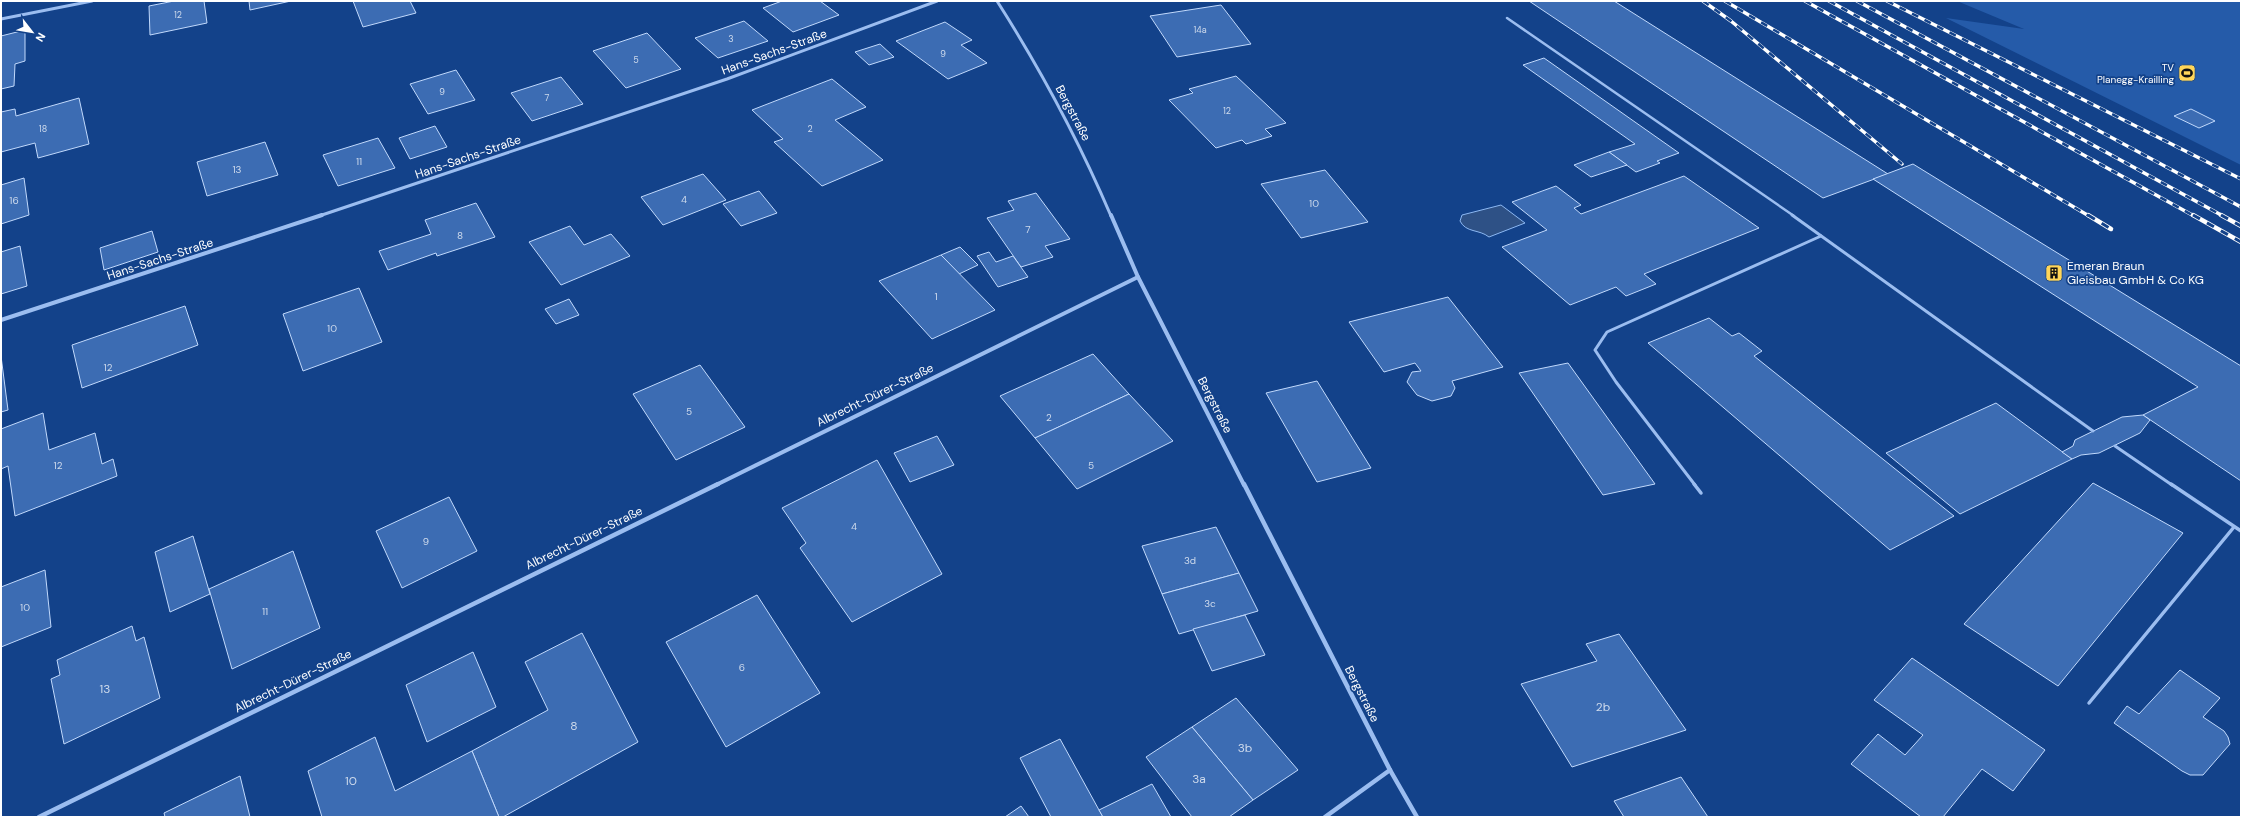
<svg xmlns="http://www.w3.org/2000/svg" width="2242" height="818" font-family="'DM Sans',sans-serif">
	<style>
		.green { fill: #255ba9 }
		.water { fill: #2e5186; stroke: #8cb8f3 }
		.building { fill: #3c6cb3; stroke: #c1d9fc }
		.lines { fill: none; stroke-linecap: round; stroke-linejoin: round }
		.lane-far2 { stroke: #9bbdf0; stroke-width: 2.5 }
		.lane-far1 { stroke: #9bbdf0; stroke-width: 3 }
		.lane { stroke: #9bbdf0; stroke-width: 3.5 }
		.street-far2 { stroke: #9bbdf0; stroke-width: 3 }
		.street-far1 { stroke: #9bbdf0; stroke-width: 4 }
		.street { stroke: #9bbdf0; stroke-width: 4.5 }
		.rail-far1-casing { stroke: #fff; stroke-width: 3.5 }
		.rail-casing { stroke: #fff; stroke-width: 4.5 }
		.rail-far1 { stroke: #13428a; stroke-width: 2.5; stroke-dasharray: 7; stroke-linecap: butt }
		.rail { stroke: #13428a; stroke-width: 3; stroke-dasharray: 8; stroke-linecap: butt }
		.labels { text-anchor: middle; stroke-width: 3.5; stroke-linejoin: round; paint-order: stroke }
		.far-number-label { font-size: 9px; fill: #cedaec }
		.far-poi-label { font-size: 10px; fill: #fff; stroke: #13428a; text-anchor: end }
		.number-label { font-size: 10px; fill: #cedaec }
		.street-label { font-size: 12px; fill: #fff; stroke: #13428a }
		.poi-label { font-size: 12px; fill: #fff; stroke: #13428a; text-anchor: start }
		.near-number-label { font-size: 12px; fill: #cedaec }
	</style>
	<rect width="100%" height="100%" fill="#13428a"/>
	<!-- green -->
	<polygon class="green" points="1957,1 2241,1 2241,165 1946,18 2024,29"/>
	<!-- water -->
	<path class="water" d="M1501,205l24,18 -36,14c-10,-8 -23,-4 -29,-16l2,-6z"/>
	<!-- building -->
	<g class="building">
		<polygon points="174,1 204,1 207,23 150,35 149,6"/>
		<polygon points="249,1 291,1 250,10"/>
		<polygon points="353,1 410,1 416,13 363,27"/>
		<polygon points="782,1 820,1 839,15 793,32 763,8"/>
		<polygon points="1529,1 1614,1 1888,174 1823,198"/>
		<polygon points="1221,5 1251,44 1177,57 1150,16"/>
		<polygon points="744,21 768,41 718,58 695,38"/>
		<polygon points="945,22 972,40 961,45 987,63 948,79 896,41"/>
		<polygon points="25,30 25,61 15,64 14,86 1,89 1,36"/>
		<polygon points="647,33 681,69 626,88 593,51"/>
		<polygon points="880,44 894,57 869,65 855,52"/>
		<polygon points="1544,58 1679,153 1657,161 1660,163 1636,172 1609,152 1635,144 1523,65"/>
		<polygon points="456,70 475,100 428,114 410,84"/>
		<polygon points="1236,76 1286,123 1265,129 1272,136 1246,144 1242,140 1216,148 1169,100 1193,93 1189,89"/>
		<polygon points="561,77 583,104 532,121 511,93"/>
		<polygon points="832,79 866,107 835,120 883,160 822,186 774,142 783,139 752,110"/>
		<polygon points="79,98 89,144 38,158 35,143 1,152 1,112 15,109 16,116"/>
		<polygon points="2191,109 2215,121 2199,128 2174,116"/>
		<polygon points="435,126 447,147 410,159 399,138"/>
		<polygon points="378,138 395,168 338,186 323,155"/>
		<polygon points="265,142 278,175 207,196 197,162"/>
		<polygon points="1609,152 1627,165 1591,177 1574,165"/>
		<polygon points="1913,164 2241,366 2241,481 2143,415 2198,387 1873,179"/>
		<polygon points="1325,170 1368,222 1301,238 1261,184"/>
		<polygon points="703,174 726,200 663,225 641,197"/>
		<polygon points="1684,176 1759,228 1644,274 1656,284 1626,296 1616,287 1570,305 1502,247 1547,230 1512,202 1556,186 1581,205 1574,208 1581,214"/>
		<polygon points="24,178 29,215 1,224 1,185"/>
		<polygon points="759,191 777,213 741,226 723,204"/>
		<polygon points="1036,193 1070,239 1045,246 1053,257 1021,267 987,218 1014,210 1008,201"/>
		<polygon points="476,203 495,237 437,256 436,253 388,270 379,251 431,234 425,220"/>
		<polygon points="570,226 584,245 611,234 630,256 561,285 529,242"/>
		<polygon points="152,231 158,252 104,270 100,248"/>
		<polygon points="20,246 27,286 1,294 1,252"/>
		<polygon points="960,247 978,265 959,274 941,255"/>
		<polygon points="989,252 996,262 1013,256 1028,277 998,287 977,256"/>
		<polygon points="941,255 995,310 932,339 879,281"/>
		<polygon points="359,288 382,342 303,371 283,314"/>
		<polygon points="1448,297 1503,367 1452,381 1455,388 1451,396 1432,401 1417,395 1407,382 1412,372 1421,371 1415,363 1384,372 1349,322"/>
		<polygon points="569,299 579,315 556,324 545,309"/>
		<polygon points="185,306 198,345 82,388 72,345"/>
		<polygon points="1709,318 1732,336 1739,333 1762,351 1754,356 1954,516 1890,550 1648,343"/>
		<polygon points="1093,354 1129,394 1035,438 1000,396"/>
		<polygon points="1,356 8,410 1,412"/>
		<polygon points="1568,363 1655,484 1603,495 1519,373"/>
		<polygon points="700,365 745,427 676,460 633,394"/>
		<polygon points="1317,381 1371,468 1317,482 1266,393"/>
		<polygon points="1129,394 1173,441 1077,489 1035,438"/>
		<polygon points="1996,403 2072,459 1960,514 1886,453"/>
		<polygon points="43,413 49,450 95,433 102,464 113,459 117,476 15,516 8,466 1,469 1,429"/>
		<polygon points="2143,415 2150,420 2140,433 2099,453 2081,455 2072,459 2062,452 2073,446 2075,440 2122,417"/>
		<polygon points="937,436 954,465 910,482 894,453"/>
		<polygon points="877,460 942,574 852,622 800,548 806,543 782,508"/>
		<polygon points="2093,483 2183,533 2058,686 1964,624"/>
		<polygon points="449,497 477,551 402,588 376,531"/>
		<polygon points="1216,527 1239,573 1162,594 1142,546"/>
		<polygon points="193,536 210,594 170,612 155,552"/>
		<polygon points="293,551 320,628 232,669 209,589"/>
		<polygon points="45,570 51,627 1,647 1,587"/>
		<polygon points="1239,573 1258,611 1179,634 1162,594"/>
		<polygon points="757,595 820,693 726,747 666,642"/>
		<polygon points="1245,615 1265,655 1212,671 1193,629"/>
		<polygon points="132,626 136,641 144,637 160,698 64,744 51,679 60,675 57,660"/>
		<polygon points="582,633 638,742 503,817 499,817 472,751 548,710 525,662"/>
		<polygon points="1619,634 1686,730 1572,767 1521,684 1597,661 1586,644"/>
		<polygon points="473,652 496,707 427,742 406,685"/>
		<polygon points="1912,658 2045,750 2013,791 1982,769 1943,817 1921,817 1851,764 1878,734 1905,755 1923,735 1874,700"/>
		<polygon points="2180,670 2220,698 2203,717 2224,731 2228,737 2230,744 2203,775 2190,775 2182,771 2114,723 2127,706 2139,714"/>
		<polygon points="1236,698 1298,770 1253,800 1192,727"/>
		<polygon points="1192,727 1253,800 1229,817 1192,817 1146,757"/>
		<polygon points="375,737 395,791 472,751 499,817 322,817 308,771"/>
		<polygon points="1060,739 1099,810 1103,817 1051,817 1020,758"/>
		<polygon points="240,776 250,817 165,817 164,813"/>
		<polygon points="1681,777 1708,817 1624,817 1614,801"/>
		<polygon points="1152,784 1171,817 1103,817 1099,810"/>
		<polygon points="1021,806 1029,817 1005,817"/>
	</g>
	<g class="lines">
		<!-- lane-far2 -->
		<polyline class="lane-far2" points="1507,18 1794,216"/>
		<!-- lane-far1 -->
		<g class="lane-far1">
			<polyline points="1792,215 2093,431"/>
			<polyline points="2115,446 2172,485"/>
			<polyline points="1695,485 1616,382 1595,350 1607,332 1821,236"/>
		</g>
		<!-- lane -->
		<g class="lane">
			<polyline points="1694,484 1701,493"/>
			<polyline points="2171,484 2241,531"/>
			<polyline points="2089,703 2234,527"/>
		</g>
		<!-- street-far2 -->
		<g class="street-far2">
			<path d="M997,1c44,69 82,140 114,215"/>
			<polyline points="1,19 92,1"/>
			<polyline points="319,216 727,79 937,1"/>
		</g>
		<!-- street-far1 -->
		<g class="street-far1">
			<polyline points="1111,215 1138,277 1244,485"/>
			<polyline points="1,320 322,215"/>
			<polyline points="716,485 1138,277"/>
		</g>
		<!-- street -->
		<g class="street">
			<polyline points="1244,484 1390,770 1417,817"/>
			<polyline points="39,817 718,484"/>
			<polyline points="1325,817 1390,770"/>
		</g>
		<defs>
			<g id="rail-far1">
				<polyline points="1703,1 1731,21 1902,164"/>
				<polyline points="1725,1 2089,216"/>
				<polyline points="1805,1 2194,216"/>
				<polyline points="1829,1 2223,216"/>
				<polyline points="1857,1 2241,207"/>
				<polyline points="1887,1 2241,179"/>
			</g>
			<g id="rail">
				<polyline points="2088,215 2111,229"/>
				<polyline points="2193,215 2241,242"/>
				<polyline points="2221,215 2241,226"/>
			</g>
		</defs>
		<!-- rail-far1 casing -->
		<use href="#rail-far1" class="rail-far1-casing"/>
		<!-- rail casing -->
		<use href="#rail" class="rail-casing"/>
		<!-- rail-far1 -->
		<use href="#rail-far1" class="rail-far1"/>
		<!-- rail -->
		<use href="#rail" class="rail"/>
	</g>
	<!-- icons -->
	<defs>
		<symbol id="stadium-square" viewBox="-11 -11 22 22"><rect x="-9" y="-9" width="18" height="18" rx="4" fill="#ffd659" stroke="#13428a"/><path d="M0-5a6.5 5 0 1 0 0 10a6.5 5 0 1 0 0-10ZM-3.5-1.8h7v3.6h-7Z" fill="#111"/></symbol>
		<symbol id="building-square" viewBox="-11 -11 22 22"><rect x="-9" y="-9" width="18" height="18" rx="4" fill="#ffd659" stroke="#13428a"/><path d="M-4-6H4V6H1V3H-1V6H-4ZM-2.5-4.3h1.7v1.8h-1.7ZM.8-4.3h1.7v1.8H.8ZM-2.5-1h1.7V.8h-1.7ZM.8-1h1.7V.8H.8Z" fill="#111"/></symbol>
	</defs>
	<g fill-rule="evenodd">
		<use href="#stadium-square" x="2177" y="63" width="20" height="20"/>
		<use href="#building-square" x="2044" y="263" width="20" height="20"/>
	</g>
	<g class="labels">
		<!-- far-number labels -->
		<g class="far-number-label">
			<text x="178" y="18">12</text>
			<text x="1200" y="33">14a</text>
			<text x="731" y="42">3</text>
			<text x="943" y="57">9</text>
			<text x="636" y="63">5</text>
			<text x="442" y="95">9</text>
			<text x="547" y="101">7</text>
			<text x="1227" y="114">12</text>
			<text x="43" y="132">18</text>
			<text x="810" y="132">2</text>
		</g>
		<!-- far-poi labels -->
		<g class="far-poi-label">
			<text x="2174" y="71">TV<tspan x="2174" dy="12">Planegg-Krailling</tspan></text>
		</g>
		<!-- number labels -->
		<g class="number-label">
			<text x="359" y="165">11</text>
			<text x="237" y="173">13</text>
			<text x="684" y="203">4</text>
			<text x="14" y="204">16</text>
			<text x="1314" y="207">10</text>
			<text x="1028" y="233">7</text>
			<text x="460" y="239">8</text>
			<text x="936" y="300">1</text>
			<text x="332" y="332">10</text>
			<text x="108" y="371">12</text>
			<text x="689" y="415">5</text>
			<text x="1049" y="421">2</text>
			<text x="58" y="469">12</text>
			<text x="1091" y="469">5</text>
			<text x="854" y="530">4</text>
			<text x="426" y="545">9</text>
			<text x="1190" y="564">3d</text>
			<text x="1210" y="607">3c</text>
			<text x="25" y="611">10</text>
			<text x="265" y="615">11</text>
			<text x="742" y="671">6</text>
		</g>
		<!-- street labels -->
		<g class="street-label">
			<text transform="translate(774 52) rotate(-20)" y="4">Hans-Sachs-Straße</text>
			<text transform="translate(1073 113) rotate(62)" y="4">Bergstraße</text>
			<text transform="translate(468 157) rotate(-19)" y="4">Hans-Sachs-Straße</text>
			<text transform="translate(160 259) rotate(-18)" y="4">Hans-Sachs-Straße</text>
			<text transform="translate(875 395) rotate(-26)" y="4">Albrecht-Dürer-Straße</text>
			<text transform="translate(1215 405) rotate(63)" y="4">Bergstraße</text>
			<text transform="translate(584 538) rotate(-26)" y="4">Albrecht-Dürer-Straße</text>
			<text transform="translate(293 681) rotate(-26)" y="4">Albrecht-Dürer-Straße</text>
			<text transform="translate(1362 694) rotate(63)" y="4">Bergstraße</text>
		</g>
		<!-- poi labels -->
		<g class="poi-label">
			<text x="2067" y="270">Emeran Braun<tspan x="2067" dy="14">Gleisbau GmbH &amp; Co KG</tspan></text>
		</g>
		<!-- near-number labels -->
		<g class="near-number-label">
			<text x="105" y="693">13</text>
			<text x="1603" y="711">2b</text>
			<text x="574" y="730">8</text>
			<text x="1245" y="752">3b</text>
			<text x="1199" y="783">3a</text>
			<text x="351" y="785">10</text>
		</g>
	</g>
	<!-- border -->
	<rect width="2242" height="818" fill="none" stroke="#ffffff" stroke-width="4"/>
	<!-- north arrow -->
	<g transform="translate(32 32) rotate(121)" stroke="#13428a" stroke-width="3" paint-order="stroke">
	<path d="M0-3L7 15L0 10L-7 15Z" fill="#ffffff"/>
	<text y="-6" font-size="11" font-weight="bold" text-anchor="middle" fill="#ffffff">N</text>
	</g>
</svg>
